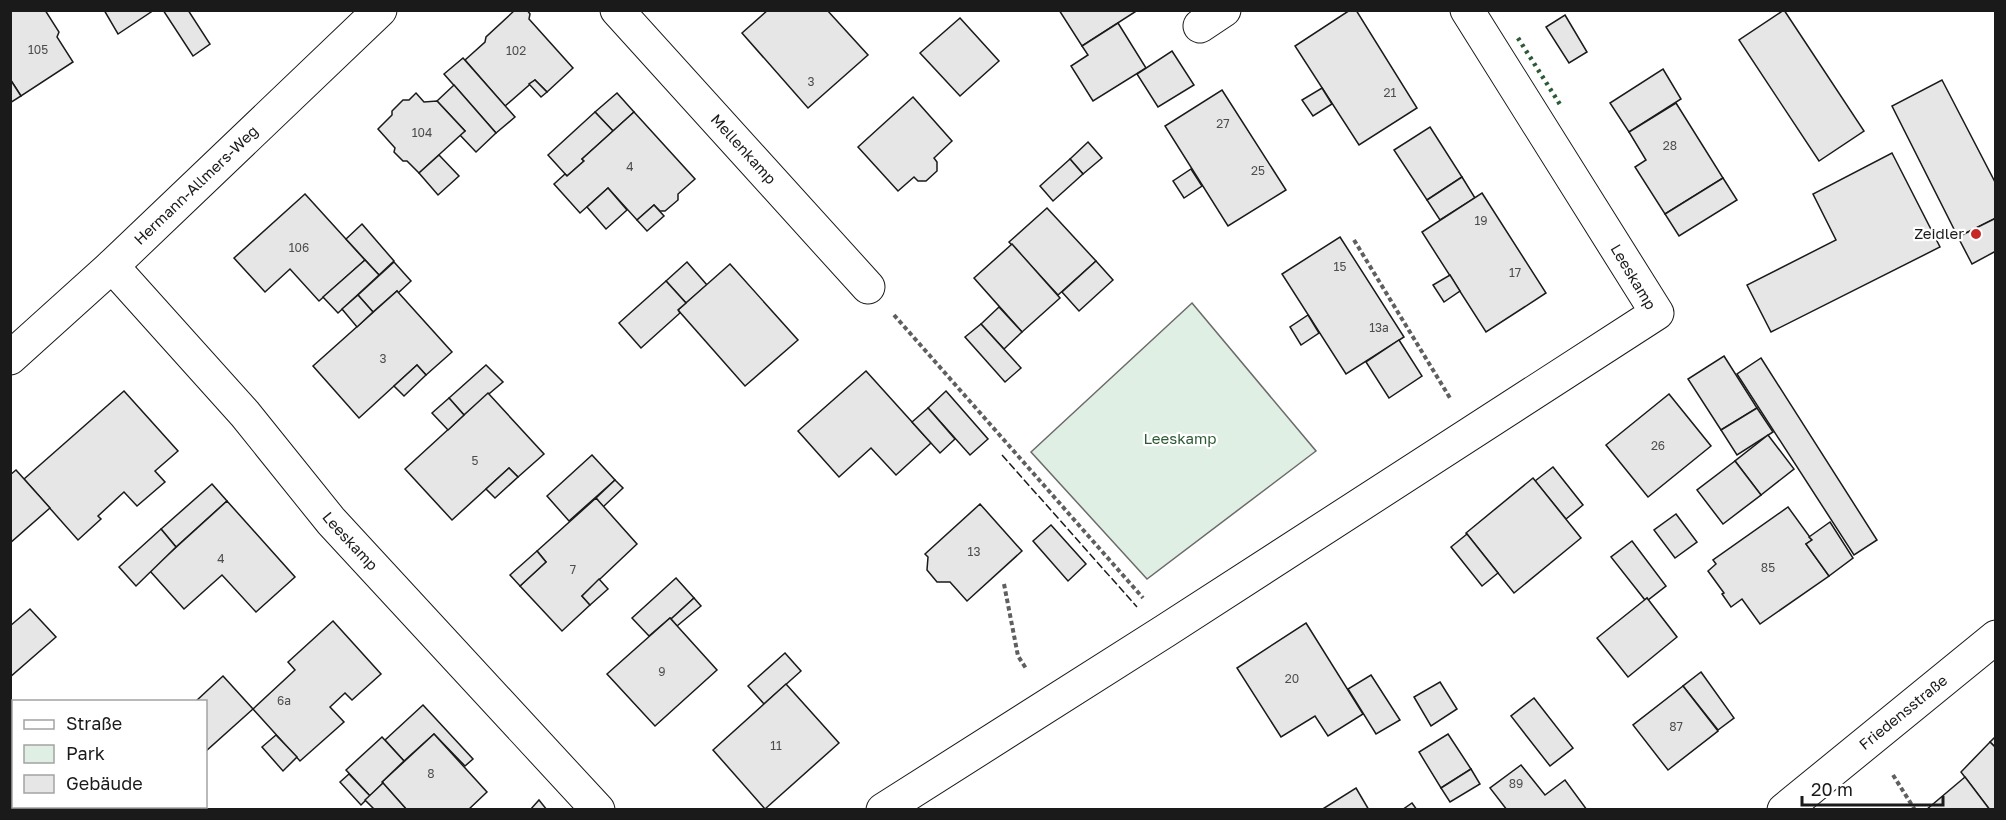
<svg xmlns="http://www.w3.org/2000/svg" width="2006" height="820" font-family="'Golos Text',sans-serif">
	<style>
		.green { fill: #e0efe3; stroke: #6a6a6a; stroke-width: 1.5 }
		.building { fill: #e6e6e6; stroke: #1a1a1a; stroke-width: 1.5 }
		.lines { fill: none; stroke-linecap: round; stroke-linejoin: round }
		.minor-casing { stroke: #1a1a1a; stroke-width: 35 }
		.path { stroke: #5f5f5f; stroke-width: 4; stroke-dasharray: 4.5 3; stroke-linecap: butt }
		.minor { stroke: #fff; stroke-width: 33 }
		.hedge { stroke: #2b5a34; stroke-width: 4.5; stroke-dasharray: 3 4.5; stroke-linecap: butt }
		.fence { stroke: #1a1a1a; stroke-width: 1.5; stroke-dasharray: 8 3; stroke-linecap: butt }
		.poi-dot { fill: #c62828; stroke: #fff; stroke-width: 2 }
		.labels { text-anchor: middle; stroke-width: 4.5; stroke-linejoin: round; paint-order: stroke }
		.number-label { font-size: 12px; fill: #4d4d4d }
		.street-label { font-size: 15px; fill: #1a1a1a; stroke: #fff }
		.poi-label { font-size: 15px; fill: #1a1a1a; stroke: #fff; text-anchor: end }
		.park-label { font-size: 15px; fill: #2b5a34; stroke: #fff }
	</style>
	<rect width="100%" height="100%" fill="#fff"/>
	<!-- green -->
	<polygon class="green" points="1192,303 1316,451 1147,579 1031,452"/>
	<!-- building -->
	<g class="building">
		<polygon points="10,10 45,10 59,32 57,37 73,62 21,96 10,79"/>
		<polygon points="104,10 154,10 118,34"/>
		<polygon points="163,10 188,10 210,44 193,56"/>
		<polygon points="515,10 527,10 530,14 529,19 573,68 547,92 535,80 505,106 465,60 485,42 486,37"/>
		<polygon points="768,10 827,10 868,55 808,108 742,33"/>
		<polygon points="1059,10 1138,10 1082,46"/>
		<polygon points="1350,10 1356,10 1417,108 1359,145 1295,46"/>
		<polygon points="1784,10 1864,131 1819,161 1739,40"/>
		<polygon points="1565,15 1587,52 1569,63 1546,27"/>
		<polygon points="960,18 999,61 960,96 920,53"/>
		<polygon points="1118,23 1146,68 1093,101 1071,66 1088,55 1082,46"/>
		<polygon points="1172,51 1194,85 1158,107 1137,74"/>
		<polygon points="463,58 515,117 496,133 444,74"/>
		<polygon points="1663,69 1681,99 1629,132 1610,103"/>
		<polygon points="10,79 21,96 10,103"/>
		<polygon points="535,80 547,92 541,97 529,84"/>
		<polygon points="1942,80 1996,184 1996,218 1958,237 1892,106"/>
		<polygon points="454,85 496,133 476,152 460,135 465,131 437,101"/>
		<polygon points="1322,88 1332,104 1313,116 1302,100"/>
		<polygon points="1222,90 1286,190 1228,226 1165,126"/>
		<polygon points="416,93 424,102 437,101 465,131 419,173 407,161 403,161 394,152 395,148 378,129 392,115 392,111 403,100 409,100"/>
		<polygon points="617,93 634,112 613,131 595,112"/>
		<polygon points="913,97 952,141 934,158 937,162 937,171 926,181 918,181 914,177 898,191 858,147"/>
		<polygon points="1676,103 1723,178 1665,214 1635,167 1646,160 1629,132"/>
		<polygon points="595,112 613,131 582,159 584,161 567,176 548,155"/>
		<polygon points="634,112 695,179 678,194 678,200 665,211 660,211 654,205 637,220 608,188 580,213 554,184 565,174 567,176 584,161 582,159"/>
		<polygon points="1430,127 1462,177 1427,200 1394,150"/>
		<polygon points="1088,142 1102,158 1083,174 1070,159"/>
		<polygon points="1892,153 1940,247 1771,332 1747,285 1836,240 1813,194"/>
		<polygon points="439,155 459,176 438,195 419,173"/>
		<polygon points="1070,159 1083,174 1053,201 1040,186"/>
		<polygon points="1191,169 1202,186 1184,198 1173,181"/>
		<polygon points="1462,177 1475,198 1440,220 1427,200"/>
		<polygon points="1723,178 1737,200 1679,236 1665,214"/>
		<polygon points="608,188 627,210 606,229 587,207"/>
		<polygon points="1482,193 1546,293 1486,332 1422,232"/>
		<polygon points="305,194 365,260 319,301 290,269 265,292 234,258"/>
		<polygon points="654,205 664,216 647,231 637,220"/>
		<polygon points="1047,208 1096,261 1058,295 1009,242"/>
		<polygon points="1996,218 1996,251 1972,264 1958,237"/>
		<polygon points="362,224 394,261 379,275 346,239"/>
		<polygon points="1340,237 1404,337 1346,374 1282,274"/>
		<polygon points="1012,244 1060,298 1022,332 974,278"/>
		<polygon points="365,260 379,275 338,313 323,297"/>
		<polygon points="1096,261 1113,280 1079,311 1062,292"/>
		<polygon points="394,262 411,281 398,293 397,291 373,312 358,295"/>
		<polygon points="687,262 707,285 686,303 666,281"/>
		<polygon points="730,264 798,340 745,386 678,310"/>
		<polygon points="1450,275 1460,291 1444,302 1433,285"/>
		<polygon points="666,281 686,303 678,310 680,313 641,348 619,323"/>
		<polygon points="397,291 452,352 426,375 417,365 359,418 313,366"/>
		<polygon points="358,295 373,312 357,327 342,309"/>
		<polygon points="999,307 1022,332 1004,349 981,324"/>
		<polygon points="1308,315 1319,333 1301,345 1290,327"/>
		<polygon points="981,324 1021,368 1005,382 965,337"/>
		<polygon points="1399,340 1422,376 1389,398 1366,362"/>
		<polygon points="1724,356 1757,408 1721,430 1688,379"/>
		<polygon points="1761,358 1877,540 1854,555 1737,374"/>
		<polygon points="417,365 426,375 404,396 394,386"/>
		<polygon points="486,365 503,382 464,415 449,398"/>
		<polygon points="866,371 931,443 896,475 871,448 839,477 798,431"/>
		<polygon points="124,391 178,451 155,471 165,482 137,506 124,492 98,516 101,519 78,540 24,479"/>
		<polygon points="946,391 988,439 970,455 928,408"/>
		<polygon points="488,393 544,454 518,477 509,468 452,520 405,469"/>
		<polygon points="1669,394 1711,446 1648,497 1606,445"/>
		<polygon points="449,398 464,415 448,430 432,413"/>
		<polygon points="928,408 955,439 940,453 912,422"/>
		<polygon points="1757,408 1773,432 1737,455 1721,430"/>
		<polygon points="1768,435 1794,469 1761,495 1735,461"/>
		<polygon points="592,455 615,480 569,521 547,496"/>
		<polygon points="1735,461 1761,495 1723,524 1697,490"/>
		<polygon points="1553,467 1583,505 1566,519 1535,481"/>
		<polygon points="509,468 518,477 495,498 486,489"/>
		<polygon points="16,470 50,508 10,543 10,475"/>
		<polygon points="1533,478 1581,538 1514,593 1466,533"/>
		<polygon points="615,480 623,488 603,507 596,498"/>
		<polygon points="212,484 227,501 176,547 161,529"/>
		<polygon points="596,498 637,544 582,596 590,605 562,631 520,586 546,562 537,551"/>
		<polygon points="227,501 295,577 256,612 222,575 184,609 150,571"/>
		<polygon points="980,504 1022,551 967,601 950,582 937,582 927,570 928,557 925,554"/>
		<polygon points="1788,507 1812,540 1806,544 1829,576 1760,624 1742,599 1731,607 1722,594 1724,593 1708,571 1716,564 1713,560"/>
		<polygon points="1676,514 1697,542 1675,558 1654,530"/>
		<polygon points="1830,522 1853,558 1829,576 1806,544 1812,540 1809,537"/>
		<polygon points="1051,525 1086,564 1068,581 1033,541"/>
		<polygon points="161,529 176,547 136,586 119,567"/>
		<polygon points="1467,534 1498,573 1482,586 1451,547"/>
		<polygon points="1632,541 1666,586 1648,600 1647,598 1645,600 1611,557"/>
		<polygon points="537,551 546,562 520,586 510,575"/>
		<polygon points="676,578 694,598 671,619 670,618 649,636 632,618"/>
		<polygon points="599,579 608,589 590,605 582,596"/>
		<polygon points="694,598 701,606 677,626 671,619"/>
		<polygon points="1647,598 1677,637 1628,677 1597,638"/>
		<polygon points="30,609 56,637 10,677 10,626"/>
		<polygon points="670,618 717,670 655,726 607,674"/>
		<polygon points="333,621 381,674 352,700 345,693 330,707 344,722 300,761 253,709 295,670 288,662"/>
		<polygon points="1306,623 1363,714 1328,736 1315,716 1281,737 1237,668"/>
		<polygon points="785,653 801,671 764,704 748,686"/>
		<polygon points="1701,672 1734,718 1718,730 1683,686"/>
		<polygon points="1371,675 1400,720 1376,734 1348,689"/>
		<polygon points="223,676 253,709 206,751 206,702 195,702"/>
		<polygon points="1440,682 1457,709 1431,726 1414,697"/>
		<polygon points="786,684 839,743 765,809 713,750"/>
		<polygon points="1683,686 1718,731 1668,770 1633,725"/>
		<polygon points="1534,698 1573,748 1550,766 1511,716"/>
		<polygon points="423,705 473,759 465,766 434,734 404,761 385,740"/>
		<polygon points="14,733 14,806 46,806 42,810 10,810 10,735"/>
		<polygon points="434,734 487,792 468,810 407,810 382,782"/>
		<polygon points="1448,734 1471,769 1441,788 1419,752"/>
		<polygon points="276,735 297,757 283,771 262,747"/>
		<polygon points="1996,736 1996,748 1990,742"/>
		<polygon points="382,737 404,761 382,782 383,783 370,796 346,770"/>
		<polygon points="1990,742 1996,748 1996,810 1990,810 1961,772"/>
		<polygon points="1521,765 1545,795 1565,780 1587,810 1507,810 1490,788"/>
		<polygon points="1471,769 1480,784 1450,802 1441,788"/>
		<polygon points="349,774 370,796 361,805 340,782"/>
		<polygon points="1965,777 1990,810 1926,810"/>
		<polygon points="383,783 407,810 375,810 365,800"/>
		<polygon points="1356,788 1369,810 1321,810"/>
		<polygon points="539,800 547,810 530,810"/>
		<polygon points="1412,803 1417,810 1402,810"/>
	</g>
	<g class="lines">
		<defs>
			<g id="minor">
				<path id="s1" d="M617,10l251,277"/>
				<polyline points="1200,26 1224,10"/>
				<path id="s2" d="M112,266l133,148 86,107 267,289"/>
				<path id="s3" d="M10,358l102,-92 268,-256"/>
				<polyline points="883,810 1165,631 1657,313 1467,10"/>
				<path id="s4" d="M1784,810l212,-173"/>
			</g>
		</defs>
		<!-- minor casing -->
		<use href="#minor" class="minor-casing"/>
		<!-- path -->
		<g class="path">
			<polyline points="1354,240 1450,398"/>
			<polyline points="894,315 1143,598"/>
			<polyline points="1004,584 1018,656 1027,670"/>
			<polyline points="1893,775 1915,810"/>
		</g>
		<!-- minor -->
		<use href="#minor" class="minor"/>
		<!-- hedge -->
		<polyline class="hedge" points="1518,38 1561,106"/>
		<!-- fence -->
		<polyline class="fence" points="1002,455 1137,607"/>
	</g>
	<!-- markers -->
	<circle class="poi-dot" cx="1976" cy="234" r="6"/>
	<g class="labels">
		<!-- number labels -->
		<g class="number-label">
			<text x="38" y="54">105</text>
			<text x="516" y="55">102</text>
			<text x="811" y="86">3</text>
			<text x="1390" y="97">21</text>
			<text x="1223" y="128">27</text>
			<text x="422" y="137">104</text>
			<text x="1670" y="150">28</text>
			<text x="630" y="171">4</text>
			<text x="1258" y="175">25</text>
			<text x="1481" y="225">19</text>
			<text x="299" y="252">106</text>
			<text x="1340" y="271">15</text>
			<text x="1515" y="277">17</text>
			<text x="1379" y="332">13a</text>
			<text x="383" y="363">3</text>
			<text x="1658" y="450">26</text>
			<text x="475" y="465">5</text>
			<text x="974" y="556">13</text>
			<text x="221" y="563">4</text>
			<text x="1768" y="572">85</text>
			<text x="573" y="574">7</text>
			<text x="662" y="676">9</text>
			<text x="1292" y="683">20</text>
			<text x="284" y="705">6a</text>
			<text x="1676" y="731">87</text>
			<text x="776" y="750">11</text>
			<text x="431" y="778">8</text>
			<text x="1516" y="788">89</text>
		</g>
		<!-- street labels -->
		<g class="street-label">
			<text dy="5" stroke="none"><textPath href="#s1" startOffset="188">Mellenkamp</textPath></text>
			<text dy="5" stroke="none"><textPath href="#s3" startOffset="254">Hermann-Allmers-Weg</textPath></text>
			<text transform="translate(1633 277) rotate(59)" y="5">Leeskamp</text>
			<text dy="5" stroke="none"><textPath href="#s2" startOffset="364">Leeskamp</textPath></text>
			<text dy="5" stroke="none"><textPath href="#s4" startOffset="154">Friedensstraße</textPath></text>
		</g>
		<!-- poi labels -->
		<g class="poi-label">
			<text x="1964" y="239">Zeidler</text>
		</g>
		<!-- park labels -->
		<g class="park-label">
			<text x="1180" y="444">Leeskamp</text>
		</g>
	</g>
	<!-- border -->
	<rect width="2006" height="820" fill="none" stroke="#1a1a1a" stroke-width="24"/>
	<!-- legend -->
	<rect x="12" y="700" width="195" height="108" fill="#ffffff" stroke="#a3a3a3" stroke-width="1.5"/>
	<rect x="24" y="720" width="30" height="9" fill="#ffffff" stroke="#a3a3a3" stroke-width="1.5"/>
	<text x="66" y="730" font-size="18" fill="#1a1a1a">Straße</text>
	<rect x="24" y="745" width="30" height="18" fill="#e0efe3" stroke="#a3a3a3" stroke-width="1.5"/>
	<text x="66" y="760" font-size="18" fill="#1a1a1a">Park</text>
	<rect x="24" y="775" width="30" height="18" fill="#e6e6e6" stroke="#a3a3a3" stroke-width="1.5"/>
	<text x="66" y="790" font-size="18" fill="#1a1a1a">Gebäude</text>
	<!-- scale -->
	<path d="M1802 796v9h141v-9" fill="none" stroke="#1a1a1a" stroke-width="3"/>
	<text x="1811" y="796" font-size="18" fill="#1a1a1a" stroke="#ffffff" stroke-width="4.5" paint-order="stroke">20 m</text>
</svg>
